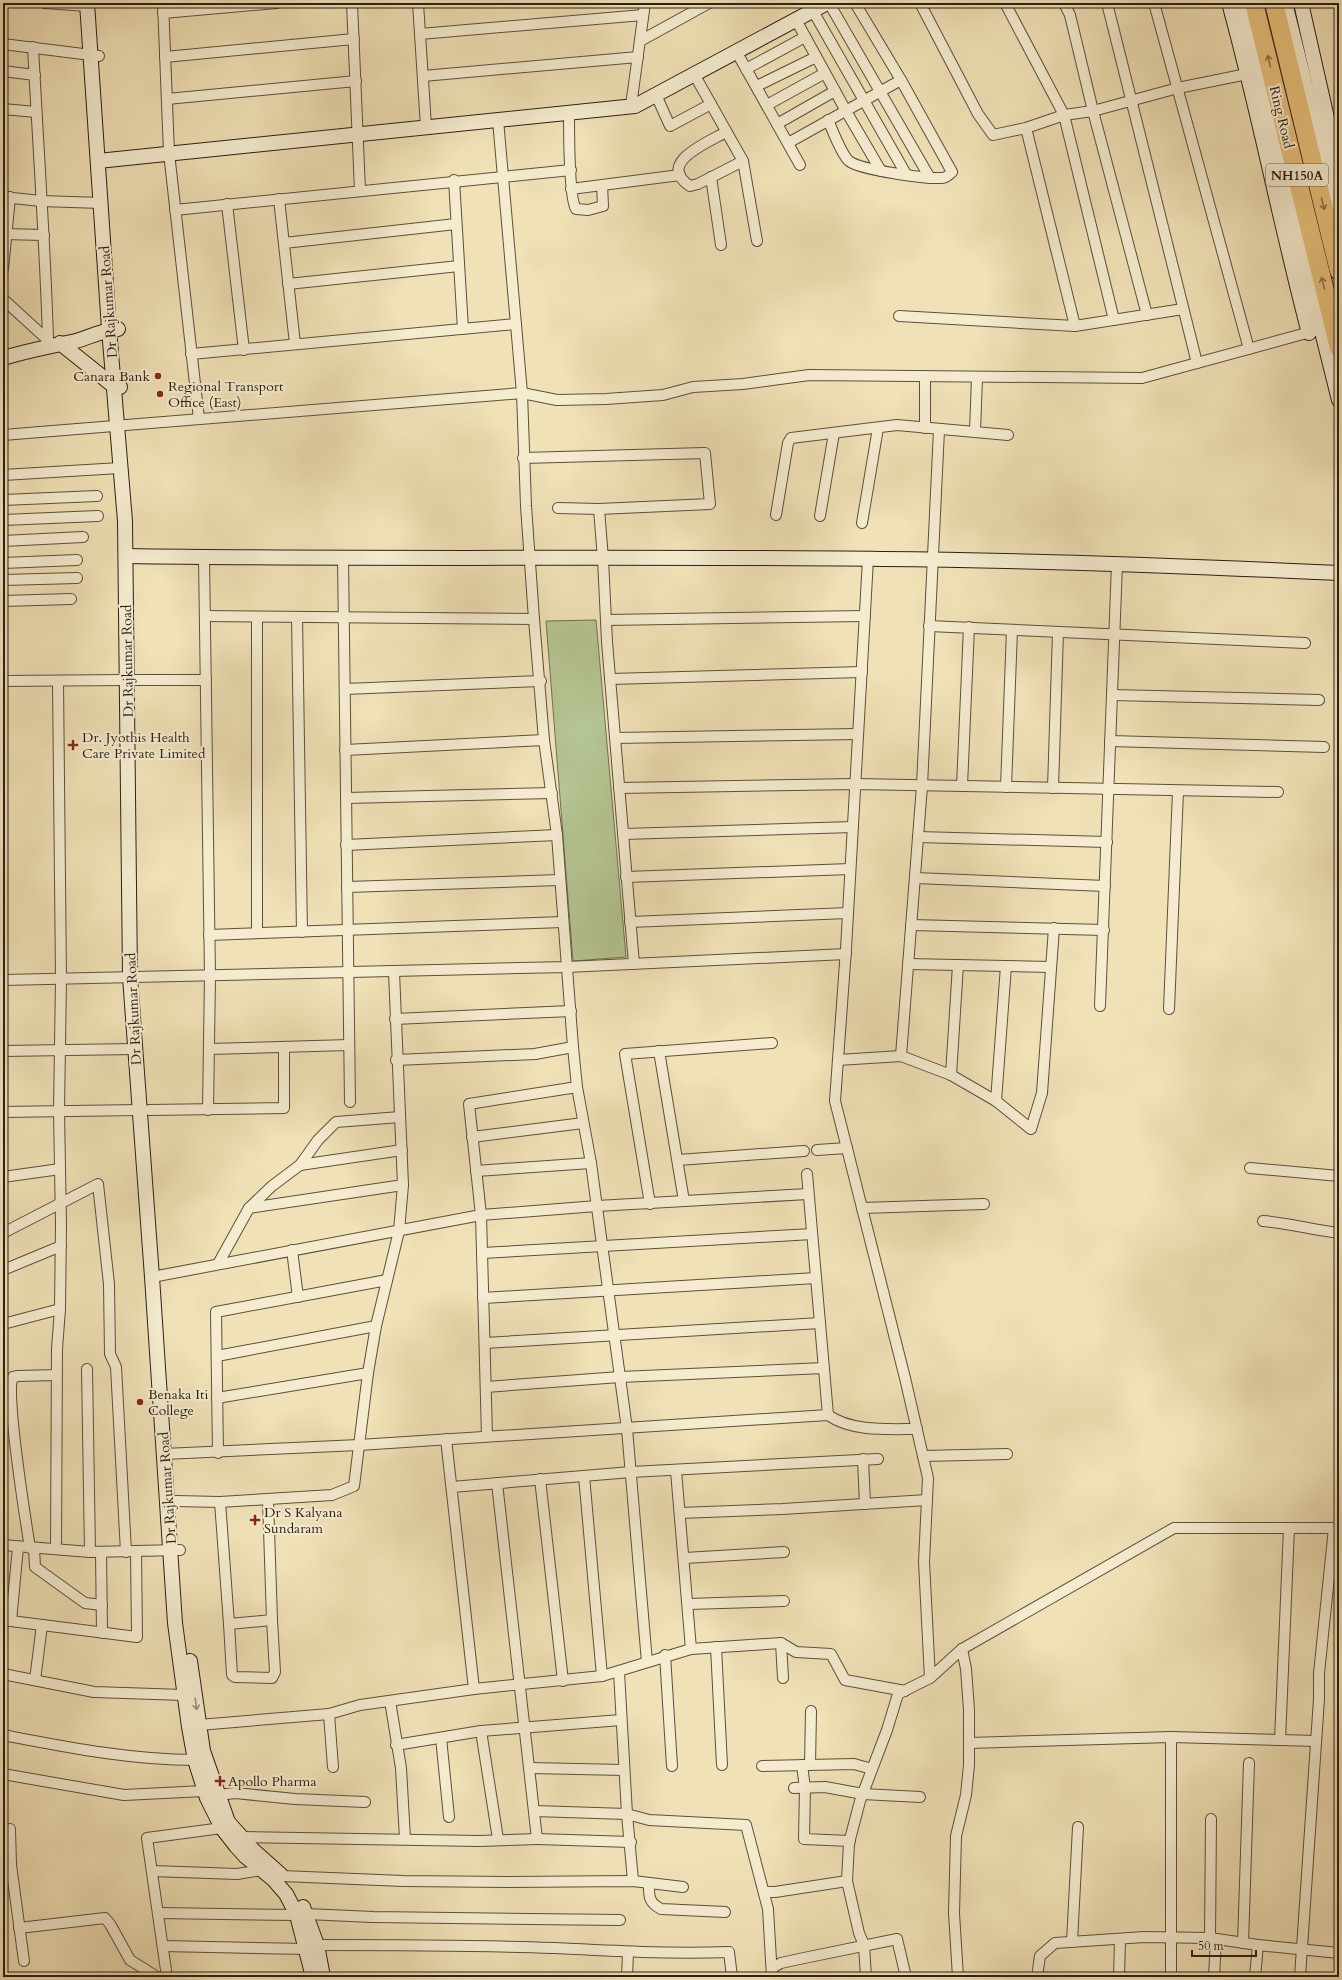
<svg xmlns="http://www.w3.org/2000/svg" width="1342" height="1980" font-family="Cardo,serif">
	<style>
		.green { fill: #b4c492; stroke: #707154 }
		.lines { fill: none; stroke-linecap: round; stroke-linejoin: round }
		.street-casing { stroke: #5c4f3e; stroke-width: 12 }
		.secondary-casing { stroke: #2b1e16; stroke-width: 16 }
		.highway-casing { stroke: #2b1e16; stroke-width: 20 }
		.street { stroke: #f5ecd0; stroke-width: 10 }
		.secondary { stroke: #f5ecd0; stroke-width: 14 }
		.highway { stroke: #e8c07b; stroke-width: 18 }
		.oneway { stroke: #8a6f48 }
		.oneway2 { stroke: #9a8f7c }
		.poi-dot { fill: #8f2418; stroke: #f5ecd0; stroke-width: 1.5 }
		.labels { text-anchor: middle; stroke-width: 4; stroke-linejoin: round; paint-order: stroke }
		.shield { fill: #f5ecd0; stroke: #685c4e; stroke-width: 1 }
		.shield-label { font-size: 13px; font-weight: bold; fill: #2b1e16 }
		.street-label { font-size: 14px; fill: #2b1e16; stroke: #f5ecd0 }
		.poi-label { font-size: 14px; fill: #2b1e16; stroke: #f5ecd0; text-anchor: start }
	</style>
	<rect width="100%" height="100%" fill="#f0e1b6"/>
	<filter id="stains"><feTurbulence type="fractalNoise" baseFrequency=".005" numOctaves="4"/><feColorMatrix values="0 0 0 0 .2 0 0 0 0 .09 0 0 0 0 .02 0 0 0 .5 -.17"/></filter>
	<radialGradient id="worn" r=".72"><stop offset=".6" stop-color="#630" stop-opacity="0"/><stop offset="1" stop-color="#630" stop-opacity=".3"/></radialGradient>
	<!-- green -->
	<polygon class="green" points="596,620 626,957 573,961 546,621"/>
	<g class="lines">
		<defs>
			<g id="street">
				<polyline points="45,3 87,6"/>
				<polyline points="163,3 169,153 199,419"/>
				<polyline points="352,3 360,191"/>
				<polyline points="418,3 426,127"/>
				<polyline points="829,3 930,178"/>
				<polyline points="920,3 978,114 993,135 1026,128 1064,115 1093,111 1178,88 1252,73"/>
				<polyline points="1005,3 1064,115 1114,320"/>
				<polyline points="1064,3 1070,15 1093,111 1147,315"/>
				<polyline points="1107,3 1197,363"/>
				<polyline points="1154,3 1249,349"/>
				<polyline points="813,11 906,174"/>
				<polyline points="163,13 277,3"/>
				<polyline points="796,20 846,111 881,171"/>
				<polyline points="420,34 643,15"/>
				<polyline points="640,41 709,3"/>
				<polyline points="3,44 99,56"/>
				<path d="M33,47c5,97 12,195 15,292"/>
				<polyline points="736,51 800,165"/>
				<polyline points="165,57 354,39"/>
				<polyline points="746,69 805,37"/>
				<polyline points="3,71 35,75"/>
				<polyline points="694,74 743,161 757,241"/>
				<polyline points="423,76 638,57"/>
				<polyline points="757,86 816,57"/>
				<polyline points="656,95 670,126 711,104"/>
				<polyline points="167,99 356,81"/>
				<polyline points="767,105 825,73"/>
				<polyline points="631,106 645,3"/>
				<polyline points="3,109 36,112"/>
				<path d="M569,113c0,17 0,85 7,96l12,1 15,-4 -1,-21"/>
				<polyline points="498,120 522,393 526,506 534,619 544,740 557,835 573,1047 577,1087 591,1163 627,1429 647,1662"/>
				<path d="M828,120c5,11 13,34 21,41 11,9 78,18 93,17 4,0 7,-3 10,-6l-51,-92 -46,-77"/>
				<polyline points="777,124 835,91"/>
				<polyline points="1026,128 1075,326"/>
				<path d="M726,132c-17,10 -71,31 -36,54l8,-2 45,-23"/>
				<polyline points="788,143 901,80"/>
				<polyline points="711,177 721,245"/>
				<polyline points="454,180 463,329"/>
				<polyline points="571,189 680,175"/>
				<polyline points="3,197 41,201 101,203"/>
				<polyline points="279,199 295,344"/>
				<polyline points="227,204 244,350"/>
				<polyline points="175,210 571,170"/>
				<polyline points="3,234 44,235"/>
				<polyline points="284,243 456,224"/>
				<polyline points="3,269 10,197"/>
				<polyline points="288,284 459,266"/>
				<polyline points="3,299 50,342"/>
				<polyline points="899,316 1075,326 1183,309"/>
				<polyline points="191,354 516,324"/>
				<polyline points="925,376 925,428"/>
				<polyline points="975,432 977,377"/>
				<polyline points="3,435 522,393 557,400 606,399 663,395 693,387 743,384 809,375 1142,378 1314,331"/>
				<polyline points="523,458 705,453 710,504 599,509 558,508"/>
				<polyline points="3,475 120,468"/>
				<polyline points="3,500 97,496"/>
				<polyline points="599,509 603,559 607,642 634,964"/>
				<polyline points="776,515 788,443 791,438 897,425 1008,435"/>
				<polyline points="820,516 834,433"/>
				<polyline points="3,520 98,516"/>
				<polyline points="862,523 878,428"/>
				<polyline points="3,541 83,537"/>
				<polyline points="204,557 210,976 208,1110"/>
				<polyline points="343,558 350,1102"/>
				<polyline points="868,559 846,949 835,1101 905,1378 928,1478 924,1562 930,1678"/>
				<polyline points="3,563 77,560"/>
				<polyline points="3,580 77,578"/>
				<polyline points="3,601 71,599"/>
				<polyline points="205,616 534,619"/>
				<polyline points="257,617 257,933"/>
				<polyline points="297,617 302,932"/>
				<polyline points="606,620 865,616"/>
				<polyline points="929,626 1305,643"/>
				<polyline points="610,679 862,672"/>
				<polyline points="135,680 206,680"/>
				<polyline points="3,681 126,680"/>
				<polyline points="345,689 541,681"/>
				<polyline points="1112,695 1319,700"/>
				<polyline points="615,738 858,734"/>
				<polyline points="1110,741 1324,747"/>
				<polyline points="345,750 544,740"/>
				<polyline points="962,786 969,627"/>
				<polyline points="1006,787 1012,630"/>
				<polyline points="619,788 855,784 1278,792"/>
				<polyline points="1053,788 1058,632"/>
				<polyline points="346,798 552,793"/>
				<polyline points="623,834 853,827"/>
				<polyline points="918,837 1107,842"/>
				<polyline points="346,845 557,835"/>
				<polyline points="626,877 850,869"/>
				<polyline points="915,878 1105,886"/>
				<polyline points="347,887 560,880"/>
				<polyline points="630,922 848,913"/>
				<polyline points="911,925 1104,930"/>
				<polyline points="209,935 563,922"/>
				<polyline points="908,964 1051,967"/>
				<polyline points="3,980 567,967 846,954"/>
				<polyline points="1100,1006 1117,564"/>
				<polyline points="1169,1009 1178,791"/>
				<polyline points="395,1019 571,1011"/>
				<polyline points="209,1049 349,1045"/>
				<polyline points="3,1051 135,1049"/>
				<polyline points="659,1051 684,1201"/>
				<polyline points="901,1056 922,786 939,430"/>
				<polyline points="396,1060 535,1054 573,1047"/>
				<polyline points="838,1060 901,1056 951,1075 996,1101 1031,1129 1042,1093 1054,928"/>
				<polyline points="951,1075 958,965"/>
				<polyline points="996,1101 1006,966"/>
				<polyline points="149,1110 284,1108 284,1047"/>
				<polyline points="3,1112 139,1110"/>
				<polyline points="472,1137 583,1123"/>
				<polyline points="817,1150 847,1148"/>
				<polyline points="678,1160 804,1151"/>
				<polyline points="300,1165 402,1150"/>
				<polyline points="1250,1168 1339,1176"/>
				<polyline points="476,1171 591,1163"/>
				<polyline points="807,1174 828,1415"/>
				<polyline points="3,1177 60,1169"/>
				<polyline points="650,1204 625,1054 772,1043"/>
				<polyline points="249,1208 403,1185"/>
				<polyline points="862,1208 984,1204"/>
				<path d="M1263,1221c26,2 50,9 76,12"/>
				<polyline points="3,1233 98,1184 109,1284 110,1354 116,1367 126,1552"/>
				<polyline points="292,1250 298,1297"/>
				<polyline points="482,1253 812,1234"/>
				<polyline points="218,1264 249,1208 272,1186 300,1165 318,1140 336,1122 400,1117"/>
				<polyline points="3,1270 61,1246"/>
				<polyline points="152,1277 481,1215 597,1206 808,1194"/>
				<polyline points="483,1298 816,1278"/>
				<polyline points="3,1324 60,1309"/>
				<polyline points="485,1343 820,1323"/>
				<polyline points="217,1356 376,1326"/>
				<polyline points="87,1369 90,1552"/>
				<polyline points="486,1387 620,1377 824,1368"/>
				<polyline points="217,1398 368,1373"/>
				<polyline points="487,1436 481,1215 469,1104 577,1087"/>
				<polyline points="446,1439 474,1689"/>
				<polyline points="218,1453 216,1312 387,1280"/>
				<path d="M164,1454l195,-9 469,-30c24,17 61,14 89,14"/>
				<polyline points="923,1456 1007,1454"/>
				<polyline points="863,1459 865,1504"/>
				<polyline points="676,1471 691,1649"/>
				<polyline points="584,1476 602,1676"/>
				<polyline points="540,1479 563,1681"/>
				<polyline points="452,1487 631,1472 878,1459"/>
				<polyline points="176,1501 220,1502 332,1495 354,1486 368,1373 376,1326 399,1231 403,1185 394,972"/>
				<polyline points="220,1502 229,1624 272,1620 268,1499"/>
				<polyline points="680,1513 783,1509 927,1500"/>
				<polyline points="3,1545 90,1552 180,1550"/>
				<path d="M30,1548c-4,-25 -25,-156 -17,-171l5,-1 39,-1"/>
				<polyline points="34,1548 35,1567 85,1603 102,1605"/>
				<polyline points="56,1549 57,1349 60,1309 61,1224 59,1111 61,979 58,681"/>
				<polyline points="101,1552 102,1633"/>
				<polyline points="685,1558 784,1552"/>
				<polyline points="688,1604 784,1601"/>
				<polyline points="3,1620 137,1637 136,1551"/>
				<polyline points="11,1621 18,1547"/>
				<polyline points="229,1624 232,1675 235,1677 272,1678 275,1672 272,1620"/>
				<polyline points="781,1643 783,1678"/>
				<polyline points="716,1647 722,1765"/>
				<polyline points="665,1655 672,1766"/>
				<polyline points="619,1672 627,1814 633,1881"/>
				<polyline points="3,1674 94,1692 184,1695"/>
				<polyline points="35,1680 42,1625"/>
				<polyline points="390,1701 401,1768 405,1839"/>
				<polyline points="329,1714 333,1767"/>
				<polyline points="199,1725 329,1714 360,1705 474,1689 602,1676 691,1649 781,1643 796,1652 831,1654 845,1680 905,1691"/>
				<polyline points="481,1731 498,1839"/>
				<path d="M3,1735c63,12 127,25 192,25"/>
				<polyline points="1171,1737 1171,1977"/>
				<polyline points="441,1738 449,1817"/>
				<polyline points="1280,1740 1289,1528"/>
				<polyline points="969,1743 1171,1737 1316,1741"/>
				<polyline points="396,1745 481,1731 621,1720"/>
				<polyline points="802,1765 805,1788 804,1839 850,1841"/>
				<polyline points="810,1765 811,1711"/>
				<polyline points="762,1766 854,1764 872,1769"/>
				<polyline points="530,1768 624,1770"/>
				<polyline points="3,1774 124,1795 204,1791"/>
				<polyline points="794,1788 825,1787 863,1794 920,1797"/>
				<polyline points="218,1795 235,1793 295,1799 365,1802"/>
				<polyline points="534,1811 627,1814 649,1820 746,1825 768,1909 772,1977"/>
				<polyline points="10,1829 11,1865 24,1961"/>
				<polyline points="241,1837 479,1841 537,1839 497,1483"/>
				<polyline points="537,1839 631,1842"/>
				<polyline points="152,1871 237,1874 262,1870"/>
				<polyline points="282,1876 403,1881 508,1882 633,1881 683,1887"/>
				<path d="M649,1883c0,13 -1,19 12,26l64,3"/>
				<polyline points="765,1892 775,1892 847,1881"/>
				<polyline points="158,1913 297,1915"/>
				<polyline points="306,1914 373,1917 620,1920"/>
				<polyline points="19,1928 105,1918 110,1924 130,1960 157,1977"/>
				<polyline points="1210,1938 1211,1819"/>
				<polyline points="1072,1942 1078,1827"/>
				<polyline points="1243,1943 1249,1763"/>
				<path d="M317,1945c79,0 158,0 236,3 59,3 117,6 176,4l3,25"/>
				<polyline points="163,1946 307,1949"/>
				<polyline points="772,1968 781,1963 804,1958 897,1939 906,1977"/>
				<polyline points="167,1977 147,1838 222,1828"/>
				<polyline points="627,1977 628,1953"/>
				<polyline points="866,1977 864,1945 859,1933 847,1881 849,1843 860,1801 887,1730 898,1694 930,1678 962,1649 1174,1528 1339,1528"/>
				<polyline points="958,1977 954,1913 956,1836 966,1795 969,1765 969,1710 966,1669 962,1649"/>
				<polyline points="1037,1977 1040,1956 1055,1943 1144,1937 1210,1938 1258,1945 1339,1953"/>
				<polyline points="1119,1977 1120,1939"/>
				<polyline points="1214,1977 1216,1939"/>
				<polyline points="1255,1977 1258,1945"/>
				<polyline points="1300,1977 1319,1699 1319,1673 1334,1528"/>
			</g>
			<g id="secondary">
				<polyline points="87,3 109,329 125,521 130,977 152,1277 175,1623 189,1727 195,1760 207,1798 222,1828 236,1846 245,1856 273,1879 286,1894 297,1915 313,1977"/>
				<path d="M1229,3c30,109 51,220 80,330"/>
				<polyline points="1240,3 1339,400"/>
				<polyline points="1285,3 1339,219"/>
				<polyline points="1301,3 1339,171"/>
				<polyline points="98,161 635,106 827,3"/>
				<polyline points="60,343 115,387 120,387"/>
				<path d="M3,358c24,-7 48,-12 73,-17 14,-4 27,-11 42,-12"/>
				<path d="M126,556c252,4 504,0 756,3 152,1 305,7 457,14"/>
				<polyline points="190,1661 203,1751 228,1822 253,1850 281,1875"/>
				<polyline points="303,1907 317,1945 323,1977"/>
			</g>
			<g id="highway">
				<polyline points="1254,3 1339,348"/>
				<polyline points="1274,3 1339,271"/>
			</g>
		</defs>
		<!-- street casing -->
		<use href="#street" class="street-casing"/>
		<!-- secondary casing -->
		<use href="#secondary" class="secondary-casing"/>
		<!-- highway casing -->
		<use href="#highway" class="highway-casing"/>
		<!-- street -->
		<use href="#street" class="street"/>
		<!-- secondary -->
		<use href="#secondary" class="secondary"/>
		<!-- highway -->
		<use href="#highway" class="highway"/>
	</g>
	<!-- one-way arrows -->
	<defs><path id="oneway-shaft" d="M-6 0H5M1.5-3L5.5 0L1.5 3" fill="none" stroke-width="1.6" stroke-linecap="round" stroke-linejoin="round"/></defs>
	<g class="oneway">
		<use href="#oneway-shaft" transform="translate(1269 61) rotate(-104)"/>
		<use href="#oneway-shaft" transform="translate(1323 204) rotate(76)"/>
		<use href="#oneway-shaft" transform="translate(1323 283) rotate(-104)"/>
	</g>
	<use class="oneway2" href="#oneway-shaft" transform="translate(196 1704) rotate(82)"/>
	<!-- markers -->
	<g class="poi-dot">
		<circle cx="158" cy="376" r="4"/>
		<circle cx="160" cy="394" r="4"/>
		<path d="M71 739h4v4h4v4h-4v4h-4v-4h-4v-4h4z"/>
		<circle cx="140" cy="1402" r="4"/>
		<path d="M253 1514h4v4h4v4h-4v4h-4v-4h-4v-4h4z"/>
		<path d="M218 1775h4v4h4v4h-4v4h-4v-4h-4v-4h4z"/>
	</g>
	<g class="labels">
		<!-- shield labels -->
		<rect class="shield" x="1266" y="164" width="62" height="22" rx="3"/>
		<g class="shield-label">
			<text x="1297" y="180">NH150A</text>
		</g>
		<!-- street labels -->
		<g class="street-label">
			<text transform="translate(1282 117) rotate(76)" y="5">Ring Road</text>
			<text transform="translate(108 302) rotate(-94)" y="5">Dr Rajkumar Road</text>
			<text transform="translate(127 661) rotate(-91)" y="5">Dr Rajkumar Road</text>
			<text transform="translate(133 1009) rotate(-93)" y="5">Dr Rajkumar Road</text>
			<text transform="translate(167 1488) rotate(-94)" y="5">Dr Rajkumar Road</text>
		</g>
		<!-- poi labels -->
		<g class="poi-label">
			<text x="150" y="381" text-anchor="end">Canara Bank</text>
			<text x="168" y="391">Regional Transport<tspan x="168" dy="16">Office (East)</tspan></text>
			<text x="82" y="742">Dr. Jyothis Health<tspan x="82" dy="16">Care Private Limited</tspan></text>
			<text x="148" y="1399">Benaka Iti<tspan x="148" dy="16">College</tspan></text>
			<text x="264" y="1517">Dr S Kalyana<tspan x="264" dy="16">Sundaram</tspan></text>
			<text x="228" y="1786">Apollo Pharma</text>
		</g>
	</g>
	<!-- margin -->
	<rect width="1342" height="1980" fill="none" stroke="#f0e1b6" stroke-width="16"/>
	<rect x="4" y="4" width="1334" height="1972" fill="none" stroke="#2b1e16" stroke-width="2"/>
	<rect x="8" y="8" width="1326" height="1964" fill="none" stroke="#2b1e16"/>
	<!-- scale -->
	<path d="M1192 1950v6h64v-6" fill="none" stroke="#2b1e16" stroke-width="2"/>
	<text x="1198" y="1950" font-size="12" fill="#2b1e16" stroke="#f5ecd0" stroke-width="3" paint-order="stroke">50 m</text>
	<rect width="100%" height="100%" filter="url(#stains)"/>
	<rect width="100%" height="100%" fill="url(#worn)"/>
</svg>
